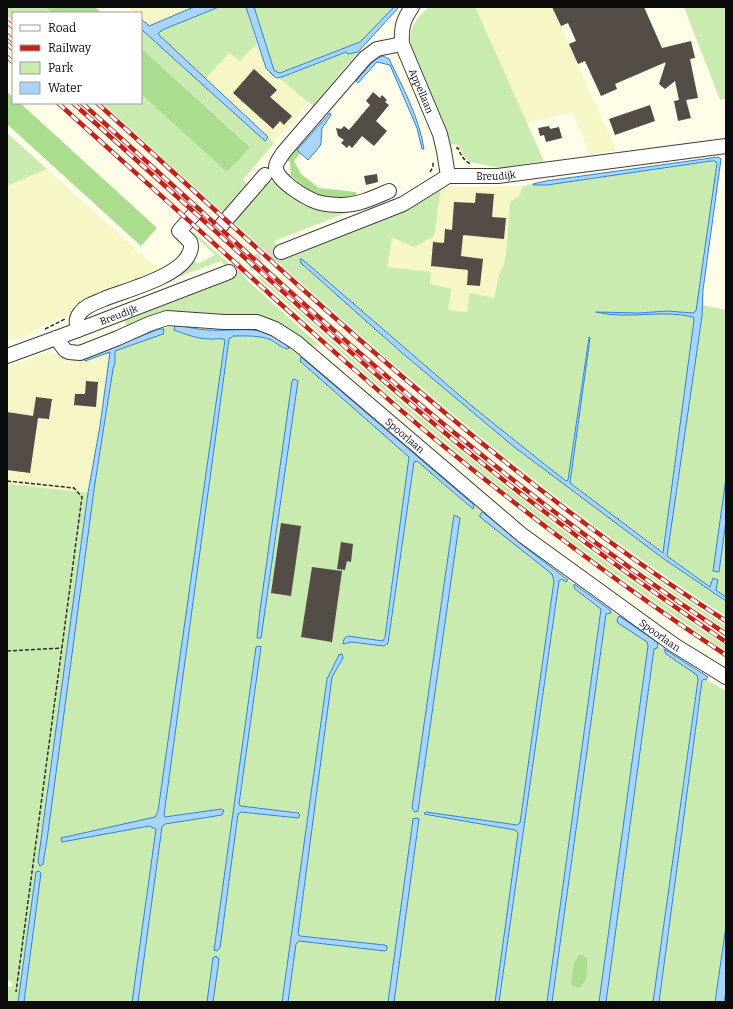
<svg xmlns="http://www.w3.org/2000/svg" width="733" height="1009" font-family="Bitter,serif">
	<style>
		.farmland { fill: #f6f6c7 }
		.green { fill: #caebb0; fill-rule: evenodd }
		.forest { fill: #abdd8f }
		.water { fill: #aad5fa; stroke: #2d84d5 }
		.building { fill: #544d47 }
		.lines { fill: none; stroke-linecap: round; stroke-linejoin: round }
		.minor-tunnel { stroke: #dad8c7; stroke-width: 14; stroke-dasharray: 14 7; stroke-linecap: butt }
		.minor-casing { stroke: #3e3e3e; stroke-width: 16 }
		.path { stroke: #2d2d2d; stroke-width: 1.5; stroke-dasharray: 4 2; stroke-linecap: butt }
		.minor { stroke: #fff; stroke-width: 14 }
		.rail-casing { stroke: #c2211c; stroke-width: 4.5 }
		.rail { stroke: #fff; stroke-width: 3; stroke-dasharray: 9; stroke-linecap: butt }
		.labels { text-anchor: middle; stroke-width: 4; stroke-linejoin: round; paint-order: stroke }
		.street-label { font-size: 10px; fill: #0b0b0b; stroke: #fff }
	</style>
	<rect width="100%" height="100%" fill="#fffce8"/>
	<!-- farmland -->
	<g class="farmland">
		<polygon points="129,7 194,7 149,26 141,19 141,13 135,13"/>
		<polygon points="475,7 552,7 616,151 590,154 573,112 527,123"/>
		<polygon points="257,45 266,68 276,78 279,78 308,103 274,143 205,79 229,52 240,61 249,51"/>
		<polygon points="47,169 170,280 49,322 27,336 7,340 7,186"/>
		<polygon points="524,186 519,196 507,246 504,265 500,271 494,298 490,297 467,312 448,310 430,284 387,267 392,237 441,187"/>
		<polygon points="49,352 69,359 85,358 85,361 110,352 100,426 88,493 8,485 7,494 7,367"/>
	</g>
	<!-- green -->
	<g class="green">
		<polygon points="7,7 45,7 52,13 13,13 13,22 7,16"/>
		<path d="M219,7h27l11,38 -8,6 -9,10 -11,-8 -24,26 69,64 -31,37 13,12c3,-3 8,-8 12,-10 13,-4 31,22 45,25 10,3 35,1 46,1l-85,33 10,16 105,-40 8,-5 29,-13 15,-12 -7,49 -20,11 -22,-10 -5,30 44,5 -1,12 21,5 -3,21 19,2 3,-19 24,5 6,-27 4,-6 3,-19 3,-44 9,-6 5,-10 9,-2v1h14l164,-24h4l2,2 -21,148 -3,2 -26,-2 -28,2 -43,-1 42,3 28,-2 27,4 2,3 -32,233 -93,-69 20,-146 -1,-1 -1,1 -20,142 -2,1 -23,-18 -70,-56 -173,-148 1,4 100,89 112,94 151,113 62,42v15c-228,-145 -424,-333 -624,-513h39v-9l86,77 23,-25 -109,-98v-29l17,15 4,-4z"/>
		<polygon points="254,7 394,7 364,38 360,42 280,73 277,72 274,70"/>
		<path d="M429,7h46l69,154 -44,7 -30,-6 -6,-6 -6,-11 -4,-1 -4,1 -37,-89c-6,-24 -2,-33 16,-49z"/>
		<polygon points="684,7 726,7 726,98 720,100"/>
		<polygon points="347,52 348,54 358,52 313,106 279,78"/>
		<polygon points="7,133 47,169 7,186"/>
		<polygon points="194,232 320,346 310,345 296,334 263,321 192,318 130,330 124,321 233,279 221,261 170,280 192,260 198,264 215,255 192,234"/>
		<path d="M260,276c42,38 84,76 127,113 107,92 221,178 339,257v5c-98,-66 -193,-135 -284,-211 -63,-52 -122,-108 -184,-162z"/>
		<polygon points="703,305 726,310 726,478 713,570 719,572 726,520 726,597 710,587 667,556"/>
		<polygon points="169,327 174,327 174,330 210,340 221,338 225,340 158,811 156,817 61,838 149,826 156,829 132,1002 24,1002 41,873 36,872 18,1002 7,1002 7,987 11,987 13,984 12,982 7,980 7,494 8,484 88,493 38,862 43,864 95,483 113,369 115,363 115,351 164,329 159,329"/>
		<path d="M254,335l17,5 14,9 2,-4 14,12 -1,4 109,96 -24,180 -2,4 -32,1 33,4 4,-3 26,-181 3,-1 54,47 2,1 1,-4 9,7 -3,2v3l72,57 2,7 -34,242 -3,2 -92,-11 90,16 3,3 -23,169h-101l25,-183h-6l-25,183h-100l8,-58 3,-3 86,10 -85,-15 -2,-2 34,-257 11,-19 -4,-3 -12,24 -45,323h-69l6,-43 -6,-1 -6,44h-69l24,-176 3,-2 57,-9 2,-4 -3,-2 -56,8 -1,-2 65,-476 4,-3zM454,515l6,3 -42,293 -3,1 -3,-4zM258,646l3,2 -22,156 1,2 57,7 -56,-1 -3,2 -21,137 -3,-1 42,-303z"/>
		<polygon points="636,566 726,626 726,630 635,567"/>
		<polygon points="562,579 566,582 568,580 574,584 574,587 575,589 601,609 547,1002 499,1002 559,581"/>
		<polygon points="610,610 619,616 617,620 618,623 647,642 648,646 599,1002 552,1002 606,614 611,613"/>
		<polygon points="658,645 664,649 666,654 697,675 698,679 653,1002 606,1002 654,649 657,648"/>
		<polygon points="705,679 726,691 726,926 715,1002 659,1002 702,681"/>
	</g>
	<!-- forest -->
	<g class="forest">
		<polygon points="45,7 95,7 102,13 52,13"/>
		<polygon points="141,48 250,147 227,172 141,94"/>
		<polygon points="7,92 13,97 13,103 20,103 157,228 141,246 7,124"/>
		<polygon points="295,145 297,150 300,153 294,161 301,174 319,188 356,192 356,197 331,199 310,191 291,176 290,161 283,161"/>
		<path d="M580,954l7,4c0,12 2,24 -9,30l-7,-3 3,-22z"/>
	</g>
	<!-- water -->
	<g class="water">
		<polygon points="194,7 219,7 162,30 158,34 268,137 265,141 141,29 141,19 149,26"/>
		<polygon points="246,7 254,7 274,70 277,72 280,73 360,42 364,38 394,7 399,7 358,52 348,54 346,52 282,77 276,78 266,68"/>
		<path d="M383,56l6,3c14,29 30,58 35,90h-2l-5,-21 -27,-63 -13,-3 -19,21 -2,-2 19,-22z"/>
		<polygon points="330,113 331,115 322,128 321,143 320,146 308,160 297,150"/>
		<path d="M718,157l3,2 -18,131 -1,26 -35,240 43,31 3,-9 5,2 -2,10 10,7v4l-62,-42 -151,-113 -112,-94 -100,-89 -1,-4 3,1 170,147 70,56 23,18 2,-1 21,-143 1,1 -20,145 93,70 31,-233 -1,-3c-32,-8 -65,3 -97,-5l43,1 28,-2 26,2 3,-2 21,-148 -2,-2h-4l-164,24h-14v-1l13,-3z"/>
		<path d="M175,325c11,1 22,5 33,5 28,2 61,-8 81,18l-1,1c-7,-1 -11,-6 -17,-9 -12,-5 -25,-4 -38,-4l-4,3 -65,476 1,2 56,-8 3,2 -2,4 -57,9 -3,3 -24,175h-6l24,-173 -7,-3 -87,16 -1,-4 94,-21 3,-6 67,-471c-6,-3 -11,0 -16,-1 -12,0 -24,-5 -35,-9z"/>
		<polygon points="159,329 164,329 163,334 115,351 115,363 113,369 95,483 47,840 43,864 40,866 38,862 88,493 100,426 110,352 85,361 84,359"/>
		<polygon points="301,357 474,505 473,509 417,461 414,462 388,643 384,646 351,642 343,644 344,639 348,636 383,641 385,637 409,457 300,361"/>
		<polygon points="294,379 298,381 261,638 257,638 260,610 292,381"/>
		<polygon points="726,478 726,520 719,572 713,571"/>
		<polygon points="483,512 526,548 568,580 566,582 562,579 559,581 499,1002 495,1002 518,833 515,830 424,814 426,812 517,825 520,823 554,581 552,574 480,517 480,514"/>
		<polygon points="454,515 460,518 418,811 415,812 412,808"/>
		<polygon points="574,584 610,610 611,613 606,614 552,1002 547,1002 601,609 575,589 574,587"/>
		<polygon points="619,616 657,642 658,645 657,648 654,649 606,1002 599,1002 648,646 647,642 618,623 617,620"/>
		<polygon points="258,646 261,647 239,804 241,806 298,813 300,815 298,818 241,812 238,814 220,948 217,951 214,950 256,647"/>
		<polygon points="664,649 708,677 706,680 704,679 702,681 659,1002 653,1002 698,680 697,675 666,654"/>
		<polygon points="342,654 343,658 332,677 298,934 300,936 384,945 387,946 387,949 385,951 299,941 296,944 288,1002 282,1002 327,679 339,655"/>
		<polygon points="415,818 419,819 394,1002 388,1002 413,819"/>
		<polygon points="39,871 41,873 24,1002 18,1002 36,872"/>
		<polygon points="726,926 726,991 724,1002 715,1002"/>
		<polygon points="216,956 219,959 213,1002 207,1002 213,958"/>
	</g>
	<!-- building -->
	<g class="building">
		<polygon points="552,7 644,7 662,48 691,41 695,58 690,59 698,98 686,100 691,118 678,121 674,101 679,100 675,81 665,89 659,84 666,62 615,84 617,89 601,96 585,61 578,64 569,44 576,41 568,23 561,26"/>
		<polygon points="254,69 277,90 270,97 292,116 284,125 280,121 273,129 233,93"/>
		<polygon points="373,92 380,98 382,95 387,100 385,102 389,105 376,121 387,131 374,146 362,136 352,148 349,145 347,148 341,143 344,140 338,136 336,128 341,129 344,126 349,130 370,105 366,101"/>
		<polygon points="650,105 655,121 615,135 609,119"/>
		<polygon points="549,126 550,129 559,127 562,138 546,142 544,135 540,136 538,128"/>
		<polygon points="377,174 378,182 366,185 364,176"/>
		<polygon points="476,193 494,194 492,217 506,218 504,239 463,235 461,256 483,259 480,286 467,285 468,270 431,266 433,242 444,243 445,229 452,230 454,202 475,203"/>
		<polygon points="86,381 98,382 96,407 74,405 75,394 85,394"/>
		<polygon points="36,397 52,399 49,419 38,418 30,473 7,470 7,412 33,416"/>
		<polygon points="281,523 301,526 291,596 271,593"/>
		<polygon points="341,542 353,544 351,562 347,561 345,570 337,569"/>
		<polygon points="312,567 342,571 332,642 301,637"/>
	</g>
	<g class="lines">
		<!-- minor-tunnel -->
		<polyline class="minor-tunnel" points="229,272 281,252"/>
		<defs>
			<g id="minor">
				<path id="s1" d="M412,7c-9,13 -11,21 -10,37l38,90 4,17 4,25"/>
				<path d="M389,191c-16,7 -31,14 -48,14 -8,0 -17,-1 -24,-3 -11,-4 -42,-22 -41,-35 0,-5 5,-10 7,-14l82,-95 12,-9 25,-5"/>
				<polyline points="220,227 265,175"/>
				<path id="s2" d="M281,252l122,-48 45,-28h50l228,-30"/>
				<path d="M78,330c-2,-6 -2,-12 2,-17 6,-8 15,-10 24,-14 22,-9 75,-22 85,-45 2,-4 3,-8 1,-12 -3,-4 -8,-8 -11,-11l16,-18"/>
				<path id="s3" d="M56,338l9,12 4,2 11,1 38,-15 31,-14 18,-6 57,4h33l18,7 22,14 225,192 152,110 52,32"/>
				<path id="s4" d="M7,356l71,-26 151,-58"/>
			</g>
		</defs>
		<!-- minor casing -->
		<use href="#minor" class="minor-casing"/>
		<!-- path -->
		<g class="path">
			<path d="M456,148h2c3,7 6,14 14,16"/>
			<polyline points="430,172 433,167 433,161"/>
			<polyline points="45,329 65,319"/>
			<polyline points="7,481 74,488 82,497 16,992"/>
			<polyline points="7,651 62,648"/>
		</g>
		<!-- minor -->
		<use href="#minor" class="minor"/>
		<defs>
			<g id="rail">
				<polyline points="7,22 13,27"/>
				<polyline points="7,35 13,41"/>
				<polyline points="7,44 13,49"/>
				<polyline points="7,57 13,62"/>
				<path d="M58,103c72,65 145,130 217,196 53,47 106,95 161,141 93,76 189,149 290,215"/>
				<path d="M73,103c57,51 114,103 171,154 75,67 150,135 228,198 82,66 167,128 254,187"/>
				<path d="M82,103c121,109 239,220 364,323 90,74 183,144 280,208"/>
				<path d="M97,103c202,182 399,372 629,518"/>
			</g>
		</defs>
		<!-- rail casing -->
		<use href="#rail" class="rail-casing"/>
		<!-- rail -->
		<use href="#rail" class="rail"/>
	</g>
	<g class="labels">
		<!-- street labels -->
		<g class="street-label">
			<text dy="4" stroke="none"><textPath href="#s1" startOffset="90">Appellaan</textPath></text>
			<text dy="4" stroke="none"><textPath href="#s2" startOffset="232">Breudijk</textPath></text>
			<text dy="4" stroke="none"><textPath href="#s4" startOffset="119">Breudijk</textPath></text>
			<text dy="4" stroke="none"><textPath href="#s3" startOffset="402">Spoorlaan</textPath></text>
			<text dy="4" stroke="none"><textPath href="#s3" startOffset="726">Spoorlaan</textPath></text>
		</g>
	</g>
	<!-- border -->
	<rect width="733" height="1009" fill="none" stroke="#0b0b0b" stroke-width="16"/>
	<!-- legend -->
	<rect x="12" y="12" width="130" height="92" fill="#ffffff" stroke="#9d9d9d"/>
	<rect x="20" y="25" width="20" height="6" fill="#ffffff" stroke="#9d9d9d"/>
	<text x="48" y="32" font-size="12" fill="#0b0b0b">Road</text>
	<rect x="20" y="45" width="20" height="6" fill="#c2211c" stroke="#9d9d9d"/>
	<text x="48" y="52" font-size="12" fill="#0b0b0b">Railway</text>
	<rect x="20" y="62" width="20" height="12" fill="#caebb0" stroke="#9d9d9d"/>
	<text x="48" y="72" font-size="12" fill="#0b0b0b">Park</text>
	<rect x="20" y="82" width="20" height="12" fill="#aad5fa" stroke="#9d9d9d"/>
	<text x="48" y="92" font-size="12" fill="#0b0b0b">Water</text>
</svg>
